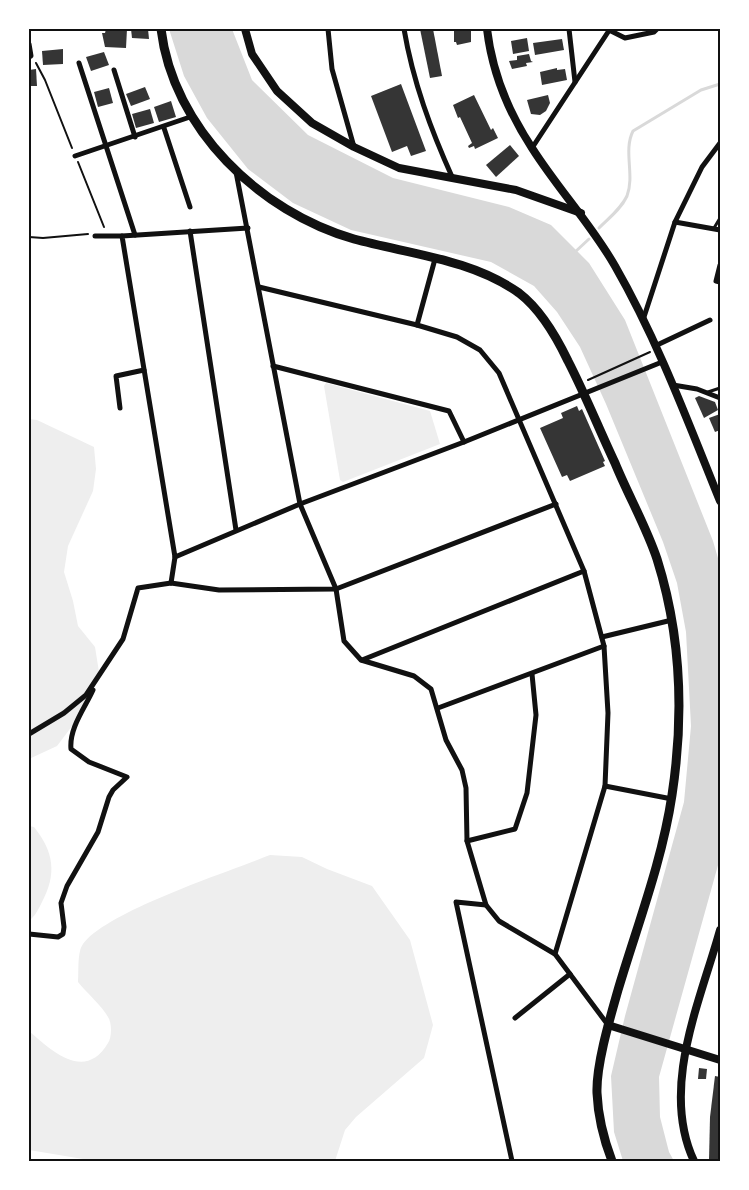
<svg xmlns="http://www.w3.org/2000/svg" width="749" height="1190" font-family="'IBM Plex Sans',sans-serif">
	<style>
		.green { fill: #eee }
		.water { fill: #d9d9d9 }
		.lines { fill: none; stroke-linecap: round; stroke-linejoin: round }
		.stream { stroke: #d9d9d9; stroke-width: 3 }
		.building { fill: #353535 }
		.path { stroke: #111; stroke-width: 2 }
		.service { stroke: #111; stroke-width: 3 }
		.minor { stroke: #111; stroke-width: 5 }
		.tertiary { stroke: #111; stroke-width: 8 }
		.primary { stroke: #111; stroke-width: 9 }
		.neatline { fill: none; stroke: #111; stroke-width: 2 }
	</style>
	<rect width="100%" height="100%" fill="#fff"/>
	<!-- green -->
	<g class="green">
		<polygon points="326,383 430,411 440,444 343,482 340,480 324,386"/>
		<polygon points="29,419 37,420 94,447 96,469 93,491 68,546 64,572 73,601 78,626 95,647 99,672 88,705 57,746 29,759"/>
		<path d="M29,826l5,1c20,25 23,47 8,75 -4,8 -7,14 -13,19z"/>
		<path d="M270,855l32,2 25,12 45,17 38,54 23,85 -9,33 -68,59 -11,13 -10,31h-240l-66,-11v-119c23,20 56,51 79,12 4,-6 4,-20 0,-26 -6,-11 -22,-25 -30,-35 1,-10 -1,-30 5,-38 22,-32 147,-73 187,-89z"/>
	</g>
	<!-- water -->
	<polygon class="water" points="169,29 232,29 252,80 308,135 393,178 509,207 551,225 589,263 625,320 713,541 720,565 720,858 659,1077 660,1117 669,1152 674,1161 623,1161 614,1132 611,1076 625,1016 684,802 691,726 686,632 677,583 663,542 606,404 580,347 557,312 534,286 491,262 351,230 293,203 248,169 207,118 184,76"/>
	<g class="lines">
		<!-- stream -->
		<g class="stream">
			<path d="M599,228c10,-10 22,-19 28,-32 8,-21 -4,-45 6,-65l68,-41 19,-6"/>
			<polyline points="575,252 589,239"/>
		</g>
	</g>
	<!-- building -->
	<g class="building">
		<polygon points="106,29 127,29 126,48 105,47 102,33 105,33"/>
		<polygon points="131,29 148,29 149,39 132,38"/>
		<polygon points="420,29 433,29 442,76 430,78"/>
		<polygon points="454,29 471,29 471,42 457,45 456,42 454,42"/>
		<polygon points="527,38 529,51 513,54 511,41"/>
		<polygon points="562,39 564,50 535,55 533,43"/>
		<polygon points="63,49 63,64 43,65 42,51"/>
		<polygon points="104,52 109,65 91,71 86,57"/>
		<polygon points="529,54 531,61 533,62 526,63 527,66 512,69 509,61 517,60 517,56"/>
		<polygon points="557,68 557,70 565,69 567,80 542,85 540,72"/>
		<polygon points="36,69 37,86 29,86 29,70"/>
		<polygon points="401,84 426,151 411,156 407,146 392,152 371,96"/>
		<polygon points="145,87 150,99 131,106 126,94"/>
		<polygon points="109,88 113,103 98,107 94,92"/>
		<polygon points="474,95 491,130 493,128 498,138 475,149 474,146 469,148 468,146 472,143 460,117 458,118 453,105"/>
		<polygon points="548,95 550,103 546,111 540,115 531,114 527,100"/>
		<polygon points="171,101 176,117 159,122 154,107"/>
		<polygon points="150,109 154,123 136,128 132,114"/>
		<polygon points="510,145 519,156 496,177 486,165"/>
		<polygon points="699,396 715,402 718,410 704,418 695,398"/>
		<polygon points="577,406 579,411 582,409 605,461 603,462 605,466 570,481 567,475 562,477 540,428 563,418 561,413"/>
		<polygon points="720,414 720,430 715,432 709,418"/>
		<polygon points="699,1068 707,1069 706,1079 698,1079"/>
		<polygon points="715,1076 720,1077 720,1161 709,1161 710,1117"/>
	</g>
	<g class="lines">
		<!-- path -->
		<g class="path">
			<polyline points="36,63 45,80 72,148"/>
			<polyline points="78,162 104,227"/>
			<polyline points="29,237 43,238 88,234"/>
			<polyline points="588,380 650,352"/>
		</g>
		<!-- service -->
		<g class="service">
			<polyline points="714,228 720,218"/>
			<polyline points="708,392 720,388"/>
		</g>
		<!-- minor -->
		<g class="minor">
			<polyline points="328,29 332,69 354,147"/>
			<path d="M404,29c9,53 27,101 49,150"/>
			<polyline points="569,29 575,82"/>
			<polyline points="609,30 625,38 654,32 657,29"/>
			<polyline points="29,44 31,56 29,57"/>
			<polyline points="79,63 135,235"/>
			<polyline points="114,70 135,137"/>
			<polyline points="164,128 190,207"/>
			<polyline points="532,148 610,29"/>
			<polyline points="75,156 193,116"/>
			<polyline points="236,172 300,504 336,589 344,641 361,660 414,676 431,689 446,740 462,770 466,788 467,841 486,905 499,921 555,954 608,1025"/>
			<polyline points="675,222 720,230"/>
			<polyline points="190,231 236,530"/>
			<polyline points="95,236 122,236"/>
			<polyline points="720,265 716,281 720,282"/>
			<polyline points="259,287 417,325 457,337 480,350 499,373 584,571 604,646 608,713 605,786 555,954"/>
			<polyline points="643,320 675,222 702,167 720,143"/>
			<polyline points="417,325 435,259"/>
			<polyline points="655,346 710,320"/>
			<polyline points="273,366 449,411 464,442"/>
			<polyline points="673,385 697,389 720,398"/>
			<polyline points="120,408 116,376 144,370"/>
			<polyline points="175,557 300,504 464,442 662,362"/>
			<polyline points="171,583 175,557 122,236 248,228"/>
			<polyline points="602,637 672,620"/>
			<polyline points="362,660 584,571"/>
			<polyline points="438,708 604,646"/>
			<polyline points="29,734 64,713 86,695 123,639 138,588 171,583 219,590 336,589 556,504"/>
			<polyline points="605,786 672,799"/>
			<polyline points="467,841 515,829 527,793 536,715 532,674"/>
			<polyline points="486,905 456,902 512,1161"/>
			<path d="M29,934l29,3 5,-3 1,-7 -3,-24 6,-17 31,-54 11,-35 4,-7 14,-13 -38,-15 -18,-13c-2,-21 14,-41 22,-59"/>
			<polyline points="515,1018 570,974"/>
		</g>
		<!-- tertiary -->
		<g class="tertiary">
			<polyline points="245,29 252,54 277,91 312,123 354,147 399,168 516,190 581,213"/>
			<path d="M487,29c5,42 22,84 45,119 26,41 59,76 83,118 43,75 73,156 105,235"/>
			<polyline points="608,1025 720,1060"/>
			<path d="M694,1161c-34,-73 6,-159 26,-231"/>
		</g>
		<!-- primary -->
		<path class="primary" d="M161,29c12,100 99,183 193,210 55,15 117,20 165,54 21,16 38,45 49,68 17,33 31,68 47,102 13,32 31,63 42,96 24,76 27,157 15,236 -10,67 -35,131 -54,195 -8,28 -22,75 -21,103 1,23 7,47 15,68"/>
	</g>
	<!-- border -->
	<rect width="749" height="1190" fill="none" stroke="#ffffff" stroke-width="60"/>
	<rect x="30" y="30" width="689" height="1130" class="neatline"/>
</svg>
